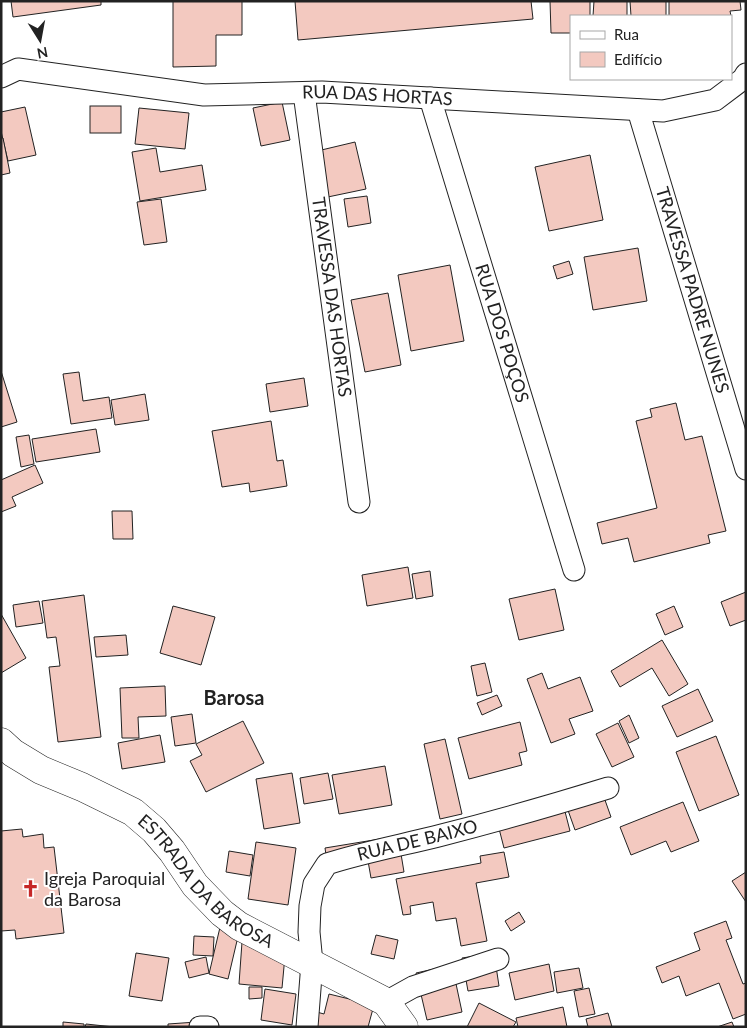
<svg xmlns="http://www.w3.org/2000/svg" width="747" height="1028" font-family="Lato,sans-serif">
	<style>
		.building { fill: #f3c9c0; stroke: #222 }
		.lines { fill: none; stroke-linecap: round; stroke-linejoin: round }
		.street-casing { stroke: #222; stroke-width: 23 }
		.secondary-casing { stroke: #222; stroke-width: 29 }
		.street { stroke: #fff; stroke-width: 21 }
		.secondary { stroke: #fff; stroke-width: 28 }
		.labels { text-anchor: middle; stroke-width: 4; stroke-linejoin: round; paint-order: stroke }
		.street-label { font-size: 18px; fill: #222; stroke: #fff }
		.poi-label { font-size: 18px; fill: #222; stroke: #fff; text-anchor: start }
		.quarter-label { font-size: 20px; font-weight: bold; fill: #222; stroke: #fff }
	</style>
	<rect width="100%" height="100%" fill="#fff"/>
	<!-- building -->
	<g class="building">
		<polygon points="11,1 101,1 101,5 13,17"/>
		<polygon points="173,1 242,1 242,35 216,35 216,66 173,67"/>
		<polygon points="295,1 531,1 533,19 298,40"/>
		<polygon points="550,1 590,1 590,16 571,16 571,33 551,33"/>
		<polygon points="594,1 627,1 627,16 593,16"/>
		<polygon points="630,1 666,1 666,16 631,16"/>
		<polygon points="669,1 740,1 741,10 730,11 731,16 669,16"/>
		<polygon points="282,102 290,140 261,146 253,108"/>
		<rect x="90" y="106" width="31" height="27"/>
		<polygon points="25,107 36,155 8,161 1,131 1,112"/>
		<polygon points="139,108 189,113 185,149 135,144"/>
		<polygon points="1,138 3,138 10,173 1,175"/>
		<polygon points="355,142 366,189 323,198 313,152"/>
		<polygon points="156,148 160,172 202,165 206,190 140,201 132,152"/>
		<polygon points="590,155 603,220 549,231 535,167"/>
		<polygon points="367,196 371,223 348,227 344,199"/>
		<polygon points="161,199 167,242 144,245 137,202"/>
		<polygon points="638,248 647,301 593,310 584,257"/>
		<polygon points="569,261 573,274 557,279 553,266"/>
		<polygon points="450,265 464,341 411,351 398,275"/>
		<polygon points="388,293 401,365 365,372 351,300"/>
		<polygon points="1,371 17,422 1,427"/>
		<polygon points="79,372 83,401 109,397 112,418 71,424 63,374"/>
		<polygon points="304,378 308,406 270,412 266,384"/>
		<polygon points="145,394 149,420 115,425 111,400"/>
		<polygon points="676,403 685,440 702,436 726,531 708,535 710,543 634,562 628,538 602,544 597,523 657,508 636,421 652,417 650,409"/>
		<polygon points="271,421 277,461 283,460 287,486 250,492 249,483 222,487 212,431"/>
		<polygon points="96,429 100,452 36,462 32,439"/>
		<polygon points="29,435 34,464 21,467 16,437"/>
		<polygon points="35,465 43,483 12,497 16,506 1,512 1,480"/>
		<polygon points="112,511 132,511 133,539 113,539"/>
		<polygon points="408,567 413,598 367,606 362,575"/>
		<polygon points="430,571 433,596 416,599 412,574"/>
		<polygon points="555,589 564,630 519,640 509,599"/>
		<polygon points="746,592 746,620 730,626 721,602"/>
		<polygon points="84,595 101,737 58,742 49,667 60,666 56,637 47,638 42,601"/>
		<polygon points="39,601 43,623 16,627 13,605"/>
		<polygon points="173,606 215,617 201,665 160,653"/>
		<polygon points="674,606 683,627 665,635 656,614"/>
		<polygon points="1,614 26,658 1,673"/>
		<polygon points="126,635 128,655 96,657 94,637"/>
		<polygon points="662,640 688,684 669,696 652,668 620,687 611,671"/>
		<polygon points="485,663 492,692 477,696 471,666"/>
		<polygon points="542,673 548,689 580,677 593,711 569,719 575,734 551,743 527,679"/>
		<polygon points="165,686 166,716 138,717 139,738 122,738 120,688"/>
		<polygon points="698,689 713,721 677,737 662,706"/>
		<polygon points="497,695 502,706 482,715 477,703"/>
		<polygon points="192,714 196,743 175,746 171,717"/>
		<polygon points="629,715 639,738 629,743 619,721"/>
		<polygon points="243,721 264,763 206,792 190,761 202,755 196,744"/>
		<polygon points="520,722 527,751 519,753 522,765 469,779 458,738"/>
		<polygon points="618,723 634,757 612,767 596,734"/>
		<polygon points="160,735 165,762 122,769 118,743"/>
		<polygon points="716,736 739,795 699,811 676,752"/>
		<polygon points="445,739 462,814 440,819 424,744"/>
		<polygon points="385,766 392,805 339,814 332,775"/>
		<polygon points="292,773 300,823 264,829 256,779"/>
		<polygon points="328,773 333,799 304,804 300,778"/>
		<polygon points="600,786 611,817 575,830 564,799"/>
		<polygon points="561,796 570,831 504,848 495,813"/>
		<polygon points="683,802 699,841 671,852 666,841 631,855 620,827"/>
		<polygon points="22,829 23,837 43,834 44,848 54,847 64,933 16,939 15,930 1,931 1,831"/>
		<polygon points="398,836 404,872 371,878 368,861 328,868 325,848"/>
		<polygon points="256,842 296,848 288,905 248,899"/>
		<polygon points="229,851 253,855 250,876 226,872"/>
		<polygon points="504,852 509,877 476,883 487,941 461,946 456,918 436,921 433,902 410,906 411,914 403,915 396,879 481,863 480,856"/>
		<polygon points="746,872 746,902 732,881"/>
		<polygon points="519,912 525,922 511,931 505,921"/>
		<polygon points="726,921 732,938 726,940 743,984 746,983 746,1014 733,1019 719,983 686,996 679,976 662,983 656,967 700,950 694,933"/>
		<polygon points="221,923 240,928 228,979 209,974"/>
		<polygon points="376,935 398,940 394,959 371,954"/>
		<polygon points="194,936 214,937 213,956 193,955"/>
		<polygon points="242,942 285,956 282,988 239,984"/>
		<polygon points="136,953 169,958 162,1001 129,996"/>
		<polygon points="494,953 499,986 468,991 462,958"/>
		<polygon points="206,957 209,973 189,978 185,962"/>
		<polygon points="549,964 554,991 515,1000 509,973"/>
		<polygon points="452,965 462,1012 427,1020 416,973"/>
		<polygon points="579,968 583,988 557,993 554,972"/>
		<polygon points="249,987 262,987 262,998 249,999"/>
		<polygon points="589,988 595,1014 579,1017 574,991"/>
		<polygon points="265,989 296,994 292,1025 261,1020"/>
		<polygon points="329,994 374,1005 368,1027 302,1027 306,1009 324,1014"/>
		<polygon points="479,1003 516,1022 513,1027 467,1027"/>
		<polygon points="563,1007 567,1027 518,1027 516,1018"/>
		<polygon points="608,1013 612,1027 588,1027 586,1019"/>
		<polygon points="211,1021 211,1027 168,1027 168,1024"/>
		<polygon points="63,1022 84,1024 84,1027 63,1027"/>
		<polygon points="732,1022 734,1027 717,1027"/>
		<polygon points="86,1024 114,1027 85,1027"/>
	</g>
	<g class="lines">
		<defs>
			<g id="street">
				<path id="s1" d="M1,77l17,-8 186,26 118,-3 341,19 52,-11 28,-21 3,-5"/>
				<path id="s2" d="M304,93l55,409"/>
				<path id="s3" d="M430,98l144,472"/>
				<path id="s4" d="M638,110l108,359"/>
				<polyline points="386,1002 413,987 498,959"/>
				<polyline points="200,1027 208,1027"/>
				<path id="s5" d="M307,1027l5,-64 -3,-31 1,-26 4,-22 13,-20c37,-12 76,-19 115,-29 55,-14 111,-30 166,-47"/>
			</g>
			<g id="secondary">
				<path id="s6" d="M1,742l12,11 28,17 41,17 51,25 21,18 18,21 23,34 27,28 17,13 147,76 18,25"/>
			</g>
		</defs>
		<!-- street casing -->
		<use href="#street" class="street-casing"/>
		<!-- secondary casing -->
		<use href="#secondary" class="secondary-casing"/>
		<!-- street -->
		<use href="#street" class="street"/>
		<!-- secondary -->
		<use href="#secondary" class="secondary"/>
	</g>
	<!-- icons -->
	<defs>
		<symbol id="church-bare" viewBox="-9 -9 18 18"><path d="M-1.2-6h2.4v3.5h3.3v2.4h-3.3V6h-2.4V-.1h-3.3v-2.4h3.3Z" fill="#c62828" stroke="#fff" stroke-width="2.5" paint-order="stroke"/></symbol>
	</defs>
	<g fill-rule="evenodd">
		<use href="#church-bare" x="18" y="876" width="25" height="25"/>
	</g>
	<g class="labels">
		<!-- street labels -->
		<g class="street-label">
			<text dy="6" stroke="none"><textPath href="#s1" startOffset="380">RUA DAS HORTAS</textPath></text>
			<text dy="6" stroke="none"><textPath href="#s4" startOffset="188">TRAVESSA PADRE NUNES</textPath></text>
			<text dy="6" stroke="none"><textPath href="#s2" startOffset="206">TRAVESSA DAS HORTAS</textPath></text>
			<text dy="6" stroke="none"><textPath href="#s3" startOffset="246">RUA DOS POÇOS</textPath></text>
			<text dy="6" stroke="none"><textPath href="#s5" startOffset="261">RUA DE BAIXO</textPath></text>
			<text dy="6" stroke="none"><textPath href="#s6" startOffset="252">ESTRADA DA BAROSA</textPath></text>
		</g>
		<!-- poi labels -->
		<g class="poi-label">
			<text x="44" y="885">Igreja Paroquial<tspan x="44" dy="21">da Barosa</tspan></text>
		</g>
		<!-- quarter labels -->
		<g class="quarter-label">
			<text x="234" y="705">Barosa</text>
		</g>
	</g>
	<!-- border -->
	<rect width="747" height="1028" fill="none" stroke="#222222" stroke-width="5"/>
	<!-- legend -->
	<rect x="570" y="15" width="162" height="65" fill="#ffffff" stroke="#a7a7a7"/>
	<rect x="580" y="31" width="25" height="8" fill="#ffffff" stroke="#a7a7a7"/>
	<text x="614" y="40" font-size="15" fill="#222222">Rua</text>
	<rect x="580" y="52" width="25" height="15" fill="#f3c9c0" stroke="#a7a7a7"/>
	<text x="614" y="65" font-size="15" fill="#222222">Edifício</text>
	<!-- north arrow -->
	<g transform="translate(40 40) rotate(169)" stroke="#ffffff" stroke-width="4" paint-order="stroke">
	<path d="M0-4L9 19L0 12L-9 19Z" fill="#222222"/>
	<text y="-8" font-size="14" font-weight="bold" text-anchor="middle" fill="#222222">N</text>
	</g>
</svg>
